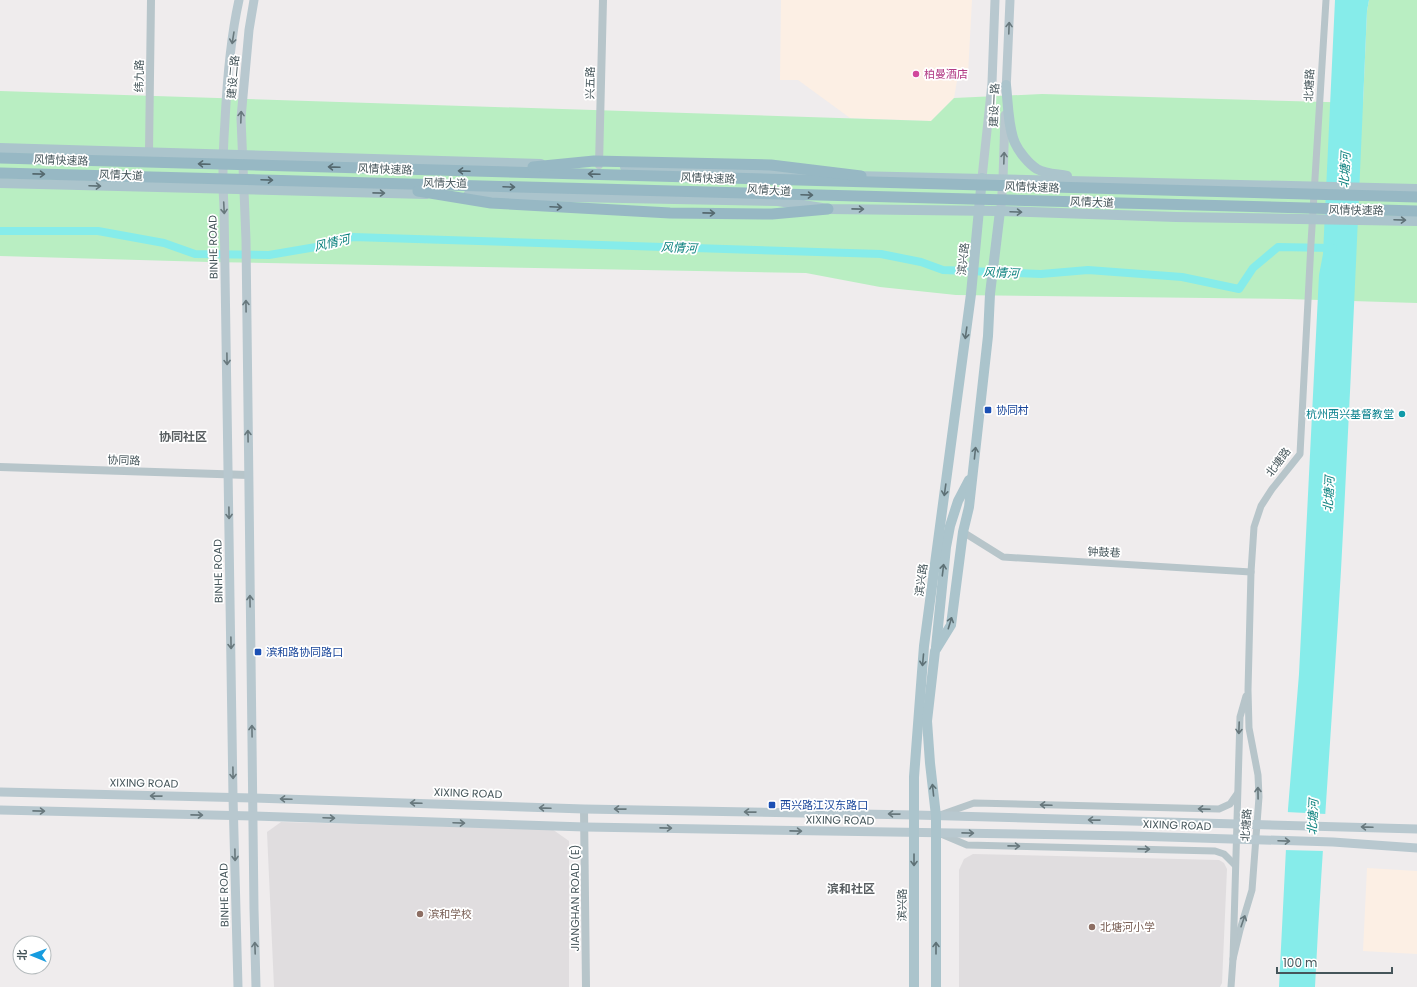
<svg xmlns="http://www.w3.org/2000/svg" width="1417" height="987" font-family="Poppins,'Noto Sans SC',sans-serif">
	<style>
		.commercial { fill: #fcefe4 }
		.education { fill: #e0dddf }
		.green { fill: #b9eec2 }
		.water { fill: #86ecea }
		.pier { fill: #efeced }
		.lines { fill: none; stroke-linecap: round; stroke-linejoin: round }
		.canal { stroke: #86ecea; stroke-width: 8 }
		.minor { stroke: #b7c5ca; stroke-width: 7 }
		.tertiary { stroke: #b7c5ca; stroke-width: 8 }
		.secondary { stroke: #b8c8cf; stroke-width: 9 }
		.primary { stroke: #abc4cc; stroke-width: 10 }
		.trunk { stroke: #97b8c4; stroke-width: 11 }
		.oneway { stroke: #68787d }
		.oneway2 { stroke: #55696f }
		.oneway3 { stroke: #5e7176 }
		.oneway4 { stroke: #67777c }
		.hotel-dot { fill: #d1479c; stroke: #fff; stroke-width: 1.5 }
		.transit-dot { fill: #1a4fb4; stroke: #fff; stroke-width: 1.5 }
		.culture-dot { fill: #0f9aa8; stroke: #fff; stroke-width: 1.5 }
		.education-dot { fill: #8d6e63; stroke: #fff; stroke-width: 1.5 }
		.labels { text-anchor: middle; stroke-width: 3.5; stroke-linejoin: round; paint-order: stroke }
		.hotel-label { font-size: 11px; fill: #b23c85; stroke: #fff; text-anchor: start }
		.street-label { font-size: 11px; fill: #45555a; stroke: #fff }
		.transit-label { font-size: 11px; fill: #164399; stroke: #fff; text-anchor: start }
		.culture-label { font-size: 11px; fill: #0d838f; stroke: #fff; text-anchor: end }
		.education-label { font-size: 11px; fill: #785e54; stroke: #fff; text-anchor: start }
		.water-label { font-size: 12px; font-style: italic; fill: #0c827f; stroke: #fff }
		.neighbourhood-label { font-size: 12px; font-weight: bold; fill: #595f62; stroke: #fff }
	</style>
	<rect width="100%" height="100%" fill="#efeced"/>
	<!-- commercial -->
	<g class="commercial">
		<polygon points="781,0 972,0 968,74 958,75 954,98 931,121 850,118 798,80 780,80"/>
		<polygon points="1367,868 1417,871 1417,954 1363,951"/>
	</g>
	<!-- education -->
	<g class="education">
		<polygon points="281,822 552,829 569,841 569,987 274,987 267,832"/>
		<polygon points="973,854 1219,860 1224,863 1227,869 1222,983 1220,987 959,987 959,870 964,859"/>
	</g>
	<!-- green -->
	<polygon class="green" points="1369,0 1417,0 1417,303 1287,299 956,295 880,287 806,273 209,262 0,256 0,91 931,121 954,98 1042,94 1363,103 1367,11"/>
	<!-- water -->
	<path class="water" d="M1335,0h34l-2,11c-8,186 -16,373 -26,559 -8,139 -19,278 -26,417h-36l9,-178 11,-135 20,-399 4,-21z"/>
	<!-- pier -->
	<polygon class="pier" points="1286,812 1326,814 1324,851 1284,850"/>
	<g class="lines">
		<!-- canal -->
		<polyline class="canal" points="0,231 98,231 164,243 195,254 269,255 322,246 353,237 881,254 921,262 943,270 1041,274 1088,270 1182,277 1239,289 1253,268 1278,247 1333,248"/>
		<!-- minor -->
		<g class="minor">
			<polyline points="963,532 1003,557 1251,572"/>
			<polyline points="940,815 974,803 1219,809 1230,804 1237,794"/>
			<polyline points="941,834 967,845 1215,851 1224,854 1235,865"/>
			<polyline points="1233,959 1240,930 1252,890 1259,797 1258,775 1249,728 1248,690 1251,572 1254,527 1261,506 1272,489 1300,454 1311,243 1326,0"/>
			<polyline points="1231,987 1233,959 1240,717 1246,696"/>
		</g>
		<!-- tertiary -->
		<g class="tertiary">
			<polyline points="149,152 151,0"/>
			<polyline points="599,165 603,0"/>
			<polyline points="0,467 248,475"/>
			<polyline points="584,809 586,987"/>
		</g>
		<!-- secondary -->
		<g class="secondary">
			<polyline points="254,0 249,30 241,118 246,240 254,909 256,987"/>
			<polyline points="1006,92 1010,0"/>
			<polyline points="982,178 992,83 995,0"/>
			<polyline points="1001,206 1003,179 1005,115"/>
			<polyline points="0,792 253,798 584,809 915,815 1417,829"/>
			<polyline points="0,810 253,816 585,827 1133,836 1333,842 1417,848"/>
			<path d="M238,987l-5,-190 -9,-590c-2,-29 -1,-57 1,-86 2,-40 5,-81 14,-121"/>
		</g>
		<!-- primary -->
		<g class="primary">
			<path d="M1006,85c2,17 2,43 9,58 4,9 14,21 22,26 9,5 21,5 30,7"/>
			<polyline points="0,148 541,164"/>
			<polyline points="625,167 813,175"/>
			<polyline points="853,176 1417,189"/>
			<polyline points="0,183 426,194"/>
			<polyline points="468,195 778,201 828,209 1000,211 1176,217 1417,221"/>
			<polyline points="936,647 946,547 950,526 958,501 969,480"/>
			<polyline points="914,987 914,777 924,646 971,294 982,178"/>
			<polyline points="936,987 936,816 930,763 927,721 935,651 951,625 963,532 969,507 988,336 990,294 1000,211"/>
		</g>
		<!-- trunk -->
		<g class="trunk">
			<polyline points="0,158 1417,197"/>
			<polyline points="533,167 594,161 771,165 861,176"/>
			<polyline points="0,173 1417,211"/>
			<polyline points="418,191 491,203 670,213 772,214 828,209"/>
		</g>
	</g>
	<!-- one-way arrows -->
	<defs><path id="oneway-shaft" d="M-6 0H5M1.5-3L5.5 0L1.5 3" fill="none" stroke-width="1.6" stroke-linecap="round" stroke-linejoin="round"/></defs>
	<g class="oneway">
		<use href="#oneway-shaft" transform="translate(1009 28) rotate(-88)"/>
		<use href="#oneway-shaft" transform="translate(233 38) rotate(99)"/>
		<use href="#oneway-shaft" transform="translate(241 117) rotate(-88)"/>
		<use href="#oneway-shaft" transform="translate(1004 158) rotate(-88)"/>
		<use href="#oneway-shaft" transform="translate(224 208) rotate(87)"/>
		<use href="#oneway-shaft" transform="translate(246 306) rotate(-91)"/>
		<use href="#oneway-shaft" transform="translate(227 359) rotate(89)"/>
		<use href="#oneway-shaft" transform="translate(248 436) rotate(-91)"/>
		<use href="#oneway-shaft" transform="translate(229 513) rotate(89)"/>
		<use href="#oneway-shaft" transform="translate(250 601) rotate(-91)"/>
		<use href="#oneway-shaft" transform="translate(231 643) rotate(89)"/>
		<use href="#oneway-shaft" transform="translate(252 731) rotate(-91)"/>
		<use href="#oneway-shaft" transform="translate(233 773) rotate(89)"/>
		<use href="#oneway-shaft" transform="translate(156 796) rotate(-179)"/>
		<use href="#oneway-shaft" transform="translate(286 799) rotate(-178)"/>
		<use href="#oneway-shaft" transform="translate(416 803) rotate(-178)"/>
		<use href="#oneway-shaft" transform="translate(545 808) rotate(-178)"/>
		<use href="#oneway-shaft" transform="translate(620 809) rotate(-179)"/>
		<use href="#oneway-shaft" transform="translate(39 811) rotate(1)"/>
		<use href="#oneway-shaft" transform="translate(750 812) rotate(-179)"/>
		<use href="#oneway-shaft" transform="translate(894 814) rotate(-179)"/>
		<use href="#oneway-shaft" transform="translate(197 815) rotate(1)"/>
		<use href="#oneway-shaft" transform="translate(329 818) rotate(2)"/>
		<use href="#oneway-shaft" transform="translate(1094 820) rotate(-179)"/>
		<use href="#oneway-shaft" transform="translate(459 823) rotate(2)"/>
		<use href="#oneway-shaft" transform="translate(1367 827) rotate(-178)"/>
		<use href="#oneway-shaft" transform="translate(666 828) rotate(1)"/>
		<use href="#oneway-shaft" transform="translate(796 831) rotate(1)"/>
		<use href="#oneway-shaft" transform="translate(968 833) rotate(1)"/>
		<use href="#oneway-shaft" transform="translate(1284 841) rotate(2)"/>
		<use href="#oneway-shaft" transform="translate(235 855) rotate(89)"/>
		<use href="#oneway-shaft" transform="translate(255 948) rotate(-92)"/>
	</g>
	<g class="oneway2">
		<use href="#oneway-shaft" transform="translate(204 164) rotate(-178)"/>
		<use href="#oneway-shaft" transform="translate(334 167) rotate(-178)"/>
		<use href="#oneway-shaft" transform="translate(464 171) rotate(-178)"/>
		<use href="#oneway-shaft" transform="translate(39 174) rotate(1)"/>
		<use href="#oneway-shaft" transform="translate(594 174) rotate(-178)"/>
		<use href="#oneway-shaft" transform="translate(267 180) rotate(2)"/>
		<use href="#oneway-shaft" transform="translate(509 187) rotate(2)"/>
		<use href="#oneway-shaft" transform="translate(807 195) rotate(2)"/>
		<use href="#oneway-shaft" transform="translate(556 207) rotate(3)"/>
		<use href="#oneway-shaft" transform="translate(709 213) rotate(1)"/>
	</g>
	<g class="oneway3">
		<use href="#oneway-shaft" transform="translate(95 186) rotate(2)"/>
		<use href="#oneway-shaft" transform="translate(379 193) rotate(1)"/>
		<use href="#oneway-shaft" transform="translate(858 209) rotate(1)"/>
		<use href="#oneway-shaft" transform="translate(1016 212) rotate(2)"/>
		<use href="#oneway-shaft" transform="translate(1400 220) rotate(2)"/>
		<use href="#oneway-shaft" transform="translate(966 333) rotate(98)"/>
		<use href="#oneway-shaft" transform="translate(975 453) rotate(-84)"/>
		<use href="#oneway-shaft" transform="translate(945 490) rotate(98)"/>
		<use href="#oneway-shaft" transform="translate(943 570) rotate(-83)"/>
		<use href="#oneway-shaft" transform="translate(950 623) rotate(-73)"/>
		<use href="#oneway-shaft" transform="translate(923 660) rotate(95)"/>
		<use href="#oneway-shaft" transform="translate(933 790) rotate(-96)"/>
		<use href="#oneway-shaft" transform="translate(914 860) rotate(90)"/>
		<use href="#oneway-shaft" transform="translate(936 948) rotate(-90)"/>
	</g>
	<g class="oneway4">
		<use href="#oneway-shaft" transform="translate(1239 728) rotate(92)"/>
		<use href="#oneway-shaft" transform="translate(1258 793) rotate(-91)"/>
		<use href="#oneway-shaft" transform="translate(1046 805) rotate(-178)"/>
		<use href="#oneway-shaft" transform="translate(1204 809) rotate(-178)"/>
		<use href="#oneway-shaft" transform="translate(1014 846) rotate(1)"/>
		<use href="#oneway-shaft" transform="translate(1144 849) rotate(1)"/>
		<use href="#oneway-shaft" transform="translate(1243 921) rotate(-71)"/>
	</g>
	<!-- markers -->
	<circle class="hotel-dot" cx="916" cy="74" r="4"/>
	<g class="transit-dot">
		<rect x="984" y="406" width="8" height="8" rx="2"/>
		<rect x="254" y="648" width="8" height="8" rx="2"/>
		<rect x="768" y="801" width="8" height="8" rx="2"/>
	</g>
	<circle class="culture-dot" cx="1402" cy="414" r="4"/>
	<g class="education-dot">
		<circle cx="420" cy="914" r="4"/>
		<circle cx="1092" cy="927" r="4"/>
	</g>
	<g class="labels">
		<!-- hotel labels -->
		<g class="hotel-label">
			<text x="924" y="78">柏曼酒店</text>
		</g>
		<!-- street labels -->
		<g class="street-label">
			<text transform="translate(139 76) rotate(-89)" y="4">纬九路</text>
			<text transform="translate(233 77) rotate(-85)" y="4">建设二路</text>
			<text transform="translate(590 83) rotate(-89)" y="4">兴五路</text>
			<text transform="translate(1309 85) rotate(-87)" y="4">北塘路</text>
			<text transform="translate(994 105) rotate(-88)" y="4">建设一路</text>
			<text transform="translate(61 160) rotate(2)" y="4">风情快速路</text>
			<text transform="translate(385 169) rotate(2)" y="4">风情快速路</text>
			<text transform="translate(121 175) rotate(2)" y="4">风情大道</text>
			<text transform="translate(708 178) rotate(2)" y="4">风情快速路</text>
			<text transform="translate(445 183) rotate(1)" y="4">风情大道</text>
			<text transform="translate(1032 187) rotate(2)" y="4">风情快速路</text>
			<text transform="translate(769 190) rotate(4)" y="4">风情大道</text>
			<text transform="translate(1092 202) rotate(2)" y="4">风情大道</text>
			<text transform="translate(1356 210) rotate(1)" y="4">风情快速路</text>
			<text transform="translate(213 247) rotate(-91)" y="4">BINHE ROAD</text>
			<text transform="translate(963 259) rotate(-84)" y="4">滨兴路</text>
			<text transform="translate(124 460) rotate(2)" y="4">协同路</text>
			<text transform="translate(1278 462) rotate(-53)" y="4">北塘路</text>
			<text transform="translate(1104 552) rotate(3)" y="4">钟鼓巷</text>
			<text transform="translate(218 571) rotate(-91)" y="4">BINHE ROAD</text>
			<text transform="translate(921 580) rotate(-82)" y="4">滨兴路</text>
			<text transform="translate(144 783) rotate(1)" y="4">XIXING ROAD</text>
			<text transform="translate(468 793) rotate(2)" y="4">XIXING ROAD</text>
			<text transform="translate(840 820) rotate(1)" y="4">XIXING ROAD</text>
			<text transform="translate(1177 825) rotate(2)" y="4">XIXING ROAD</text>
			<text transform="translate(1246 825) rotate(-86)" y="4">北塘路</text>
			<text transform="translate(224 895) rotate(-91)" y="4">BINHE ROAD</text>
			<text transform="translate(575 898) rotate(-90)" y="4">JIANGHAN ROAD (E)</text>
			<text transform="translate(902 905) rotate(-90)" y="4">滨兴路</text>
		</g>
		<!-- transit labels -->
		<g class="transit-label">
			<text x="996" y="414">协同村</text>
			<text x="266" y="656">滨和路协同路口</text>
			<text x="780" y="809">西兴路江汉东路口</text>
		</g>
		<!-- culture labels -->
		<g class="culture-label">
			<text x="1394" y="418">杭州西兴基督教堂</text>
		</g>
		<!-- education labels -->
		<g class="education-label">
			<text x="428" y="918">滨和学校</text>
			<text x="1100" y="931">北塘河小学</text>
		</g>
		<!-- water labels -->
		<g class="water-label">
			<text transform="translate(1345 170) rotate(-87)" y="4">北塘河</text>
			<text transform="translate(332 243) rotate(-13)" y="4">风情河</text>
			<text transform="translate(679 248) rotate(2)" y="4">风情河</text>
			<text transform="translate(1001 273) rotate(2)" y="4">风情河</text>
			<text transform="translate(1329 494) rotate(-87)" y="4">北塘河</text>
			<text transform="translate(1313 817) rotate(-87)" y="4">北塘河</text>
		</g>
		<!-- neighbourhood labels -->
		<g class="neighbourhood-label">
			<text x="183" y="441">协同社区</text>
			<text x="851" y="893">滨和社区</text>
		</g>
	</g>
	<!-- north arrow -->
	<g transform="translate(32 955) rotate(271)"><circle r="19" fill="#ffffff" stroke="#b5bbbd"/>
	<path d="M0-3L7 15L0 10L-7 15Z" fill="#179cdf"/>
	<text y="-6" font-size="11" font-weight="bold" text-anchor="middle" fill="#45555a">北</text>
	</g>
	<!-- scale -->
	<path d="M1277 967v6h115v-6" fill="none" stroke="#45555a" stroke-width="2"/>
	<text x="1283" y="967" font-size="12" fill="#45555a" stroke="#ffffff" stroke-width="3" paint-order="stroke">100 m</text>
</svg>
